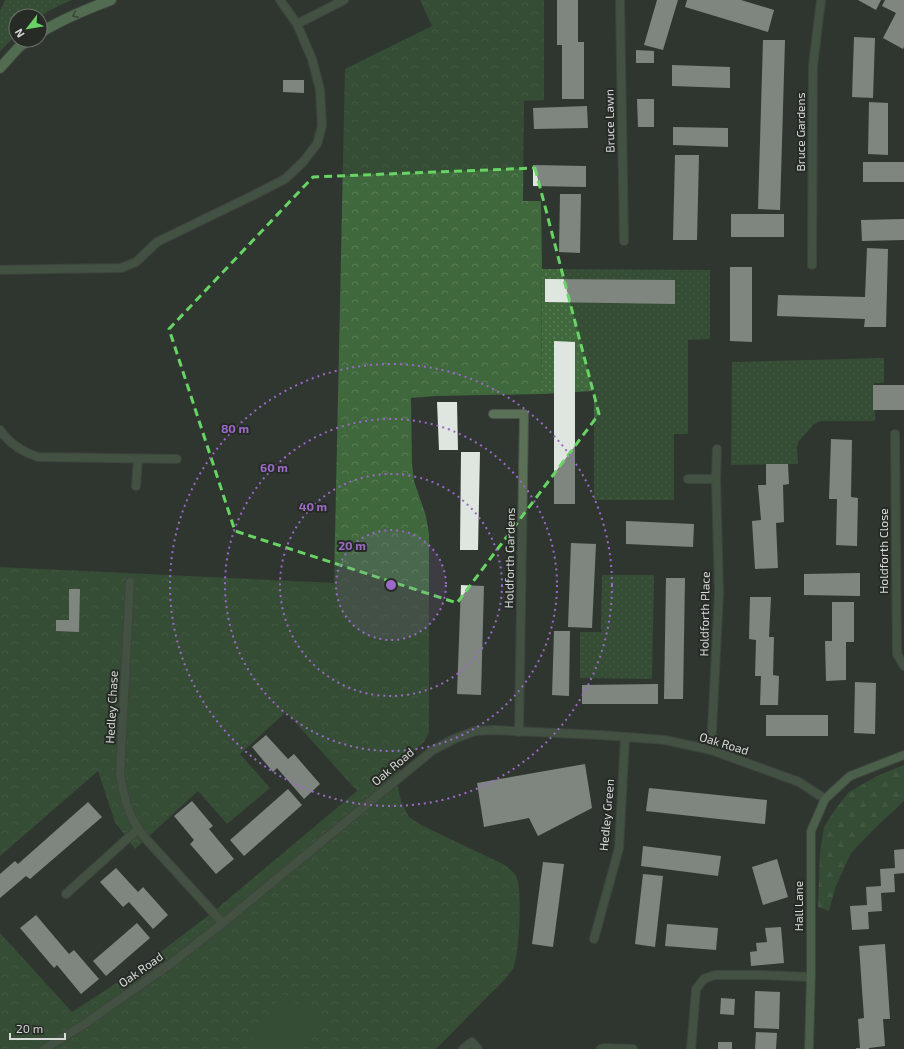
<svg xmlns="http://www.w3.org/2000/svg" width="904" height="1049" font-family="'Exo 2',sans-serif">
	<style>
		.grass { fill: url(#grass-dots) }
		.forest { fill: url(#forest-firs) }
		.park { fill: url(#park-crowns) }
		.pitch { fill: #3f683d }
		.building { fill: #dfe6df }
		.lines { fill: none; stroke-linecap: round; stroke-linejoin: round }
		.lane-casing { stroke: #4e544e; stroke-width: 10 }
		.street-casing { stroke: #4e544e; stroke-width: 10 }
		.secondary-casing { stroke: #4e544e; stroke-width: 10 }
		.primary-casing { stroke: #4e544e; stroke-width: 12 }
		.lane { stroke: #5a7158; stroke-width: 8 }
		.street { stroke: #5a7158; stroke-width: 8 }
		.secondary { stroke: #6e936b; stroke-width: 8 }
		.primary { stroke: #7dad7a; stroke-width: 10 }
		.oneway { stroke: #495f48 }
		.marked { fill: none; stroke: #68d465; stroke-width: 3; stroke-dasharray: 8 5; stroke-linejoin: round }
		.ring { fill: none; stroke: #9b69c7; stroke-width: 2; stroke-dasharray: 2 4 }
		.labels { text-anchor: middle; stroke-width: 4; stroke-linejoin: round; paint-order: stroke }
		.street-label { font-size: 12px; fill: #d7dad6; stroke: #262b26 }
		.centre { fill: #9b69c7; stroke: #262b26; stroke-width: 2 }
		.ring-label { font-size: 12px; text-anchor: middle; font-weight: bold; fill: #9b69c7; stroke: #262b26; stroke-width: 4; stroke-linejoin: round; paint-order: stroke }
	</style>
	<defs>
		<pattern id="grass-dots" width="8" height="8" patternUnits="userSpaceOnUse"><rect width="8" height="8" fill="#3f683d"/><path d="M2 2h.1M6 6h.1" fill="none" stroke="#5a7d58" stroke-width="1.8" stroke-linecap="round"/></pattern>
		<pattern id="forest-firs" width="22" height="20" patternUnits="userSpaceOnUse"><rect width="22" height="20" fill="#3f683d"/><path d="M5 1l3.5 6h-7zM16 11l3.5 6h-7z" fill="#5a7d58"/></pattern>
		<pattern id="park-crowns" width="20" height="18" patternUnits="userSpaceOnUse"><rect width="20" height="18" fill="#3f683d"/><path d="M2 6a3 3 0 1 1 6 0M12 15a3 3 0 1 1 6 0" fill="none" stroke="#5a7d58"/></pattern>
	</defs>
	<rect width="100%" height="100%" fill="#303630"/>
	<!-- grass -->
	<g class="grass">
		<polygon points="5,0 71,0 48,11 40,17 40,16 16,16 16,35 0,51 0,11"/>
		<polygon points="542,269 710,270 710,339 688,340 688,434 674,434 674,500 594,500 594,391 541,394"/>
		<polygon points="884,358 884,383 874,383 875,421 821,421 814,424 799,441 797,447 798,464 731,465 732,362"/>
		<polygon points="602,575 654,575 652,679 580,678 580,632 601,632"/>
	</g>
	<!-- forest -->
	<polygon class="forest" points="904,765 904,801 874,829 851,853 836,886 829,911 818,907 820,853 824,827 834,811 849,792 879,775"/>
	<!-- park -->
	<path class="park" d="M420,0h124v100l-20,1 -1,100h18l1,68 -1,125 -105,2 -25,2 1,66 2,17 12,35 3,18v198l-5,10 -21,18 -4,12 -2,12 4,17 8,16 12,8 84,40c3,3 9,7 11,11 7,12 3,77 -2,90 -2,5 -6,9 -9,13l-69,70h-436v-116l72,79 66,-43 75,-57 144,-121 -71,-79 -46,42 30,34 -43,36 -29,-33 -63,58 -20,-27 -17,-51 -98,85v-289l334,16 11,-514 87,-43z"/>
	<!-- pitch -->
	<polygon class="pitch" points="282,994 321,1019 303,1049 247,1049"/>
	<!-- building -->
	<g class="building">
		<polygon points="557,0 578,0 578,42 584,42 584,99 562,99 562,45 557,45"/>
		<polygon points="657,0 678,0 663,50 644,45"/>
		<polygon points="687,0 741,0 774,10 768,32 685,7"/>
		<polygon points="858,0 881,0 876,10"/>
		<polygon points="885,0 904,0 904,47 903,49 883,38 896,13 882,6"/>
		<polygon points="854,37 875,38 873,98 852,97"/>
		<polygon points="763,40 785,40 780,210 758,209"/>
		<polygon points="636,50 654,51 654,63 636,63"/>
		<polygon points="672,65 730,67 730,88 672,86"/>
		<polygon points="283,80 304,80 304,93 283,92"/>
		<polygon points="637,99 654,99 654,127 638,127"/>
		<polygon points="869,102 888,103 888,155 868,154"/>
		<polygon points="587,106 588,128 534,129 533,108"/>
		<polygon points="673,127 728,128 728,147 673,145"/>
		<polygon points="675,155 699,155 697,240 673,240"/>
		<rect x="863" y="162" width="41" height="20"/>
		<polygon points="533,165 586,166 586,187 533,186"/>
		<polygon points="560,194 581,194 580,253 559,252"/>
		<rect x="731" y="214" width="53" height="23"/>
		<polygon points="904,219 904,240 862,241 861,220"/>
		<polygon points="867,248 888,249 886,327 864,327 865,319 777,316 778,295 865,297"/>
		<polygon points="730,267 752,267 752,342 730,341"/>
		<polygon points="545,279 675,280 675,304 545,302"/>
		<polygon points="554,341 575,342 575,504 554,504"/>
		<rect x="873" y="385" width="31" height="25"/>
		<polygon points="437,402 457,402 458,450 439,450"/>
		<polygon points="831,439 852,440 851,497 858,498 857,546 836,545 837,499 829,499"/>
		<polygon points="461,452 480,452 478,550 460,550"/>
		<polygon points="766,464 788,464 789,484 783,485 784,522 776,523 778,568 755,569 752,521 761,520 758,485 766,485"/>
		<polygon points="626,521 694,524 693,547 626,544"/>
		<polygon points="571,543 596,544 592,628 568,627"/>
		<polygon points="860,573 860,596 804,595 804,574"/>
		<polygon points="666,578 685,578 683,699 664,699"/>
		<polygon points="461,585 484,586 481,695 457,694"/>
		<polygon points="69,589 80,589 79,632 56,631 56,620 69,620"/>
		<polygon points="750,597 771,597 769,637 774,637 773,675 779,676 778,705 760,705 761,676 755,676 756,640 749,639"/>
		<polygon points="832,602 854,602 854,642 846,642 846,680 826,681 825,641 832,641"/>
		<polygon points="554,631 570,631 569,696 552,695"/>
		<polygon points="855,682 876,683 875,734 854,733"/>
		<polygon points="658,684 658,704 582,704 582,685"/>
		<rect x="766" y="715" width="62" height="21"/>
		<polygon points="266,735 288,759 294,754 320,784 304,799 277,768 273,772 252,747"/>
		<polygon points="585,764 592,808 538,836 529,818 484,827 477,783"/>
		<polygon points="649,788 767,800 765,824 646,811"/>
		<polygon points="288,789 302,805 244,856 230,840"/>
		<polygon points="192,801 213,826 209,829 234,859 216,874 190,844 194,840 174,816"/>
		<polygon points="88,802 102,817 30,879 26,876 0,898 0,874 15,861 18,864"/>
		<polygon points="643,846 721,856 718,876 641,866"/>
		<polygon points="904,849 904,873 894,874 895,892 881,893 882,911 868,912 869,929 852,930 850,906 867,905 866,887 881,886 880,869 895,868 894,850"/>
		<polygon points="777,859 788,897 763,905 752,867"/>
		<polygon points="543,862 564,864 553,947 532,944"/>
		<polygon points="116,868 138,892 143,887 168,915 153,929 129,902 123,907 100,882"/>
		<polygon points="643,874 663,876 655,947 635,944"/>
		<polygon points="36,915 69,954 74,950 99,979 81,994 57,965 54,968 20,928"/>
		<polygon points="137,923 150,938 106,976 93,961"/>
		<polygon points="667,924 718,928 716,950 665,946"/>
		<polygon points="781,927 784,963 751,966 750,952 757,951 756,943 767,942 765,928"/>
		<polygon points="885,944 890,1019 883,1019 885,1046 869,1048 869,1049 856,1049 856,1048 860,1048 858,1019 864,1018 859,946"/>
		<polygon points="755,991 780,992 779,1029 754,1028"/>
		<polygon points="721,998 735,999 734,1015 720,1014"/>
		<polygon points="756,1032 777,1033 776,1049 755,1049"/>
		<rect x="718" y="1042" width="14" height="7"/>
	</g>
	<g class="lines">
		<defs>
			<g id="lane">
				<polyline points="297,24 344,0"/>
				<polyline points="0,270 52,269 121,268 136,262 157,242 254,195 285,179 303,162 317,144 322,126 320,90 312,59 297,24 280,0"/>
				<path d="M0,430c9,13 23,22 38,27l139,2"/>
				<polyline points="136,486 138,459"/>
				<polyline points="704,979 715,975 761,975 811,977"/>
				<polyline points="463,1049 472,1042 478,1049"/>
				<polyline points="601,1049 605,1048 633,1049"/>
			</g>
			<g id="street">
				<polyline points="620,0 624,241"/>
				<polyline points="812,265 813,66 821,0"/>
				<polyline points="493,414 524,414 519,732"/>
				<polyline points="895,434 897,654 904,666"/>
				<polyline points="688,479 716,479"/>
				<path d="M130,582l-10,191c4,27 8,44 26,66l77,84"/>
				<polyline points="711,750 719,593 716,479 717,449"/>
				<polyline points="66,894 138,829"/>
				<polyline points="594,939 619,848 625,738"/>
				<polyline points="44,1049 83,1025 169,965 223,923 433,750 454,739 475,731 494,730 600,735 665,740 711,750 799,782 825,799"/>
				<polyline points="691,1049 696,989 704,979"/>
			</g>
			<polyline id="secondary" points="809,1049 811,973 811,831 825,799 850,776 904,755"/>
			<g id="primary">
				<path d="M40,33c22,-14 47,-24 71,-33"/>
				<polyline points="0,68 19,47 29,40"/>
			</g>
		</defs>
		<!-- lane casing -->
		<use href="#lane" class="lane-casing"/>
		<!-- street casing -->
		<use href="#street" class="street-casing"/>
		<!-- secondary casing -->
		<use href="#secondary" class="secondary-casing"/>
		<!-- primary casing -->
		<use href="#primary" class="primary-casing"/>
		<!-- lane -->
		<use href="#lane" class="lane"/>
		<!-- street -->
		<use href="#street" class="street"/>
		<!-- secondary -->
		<use href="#secondary" class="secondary"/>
		<!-- primary -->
		<use href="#primary" class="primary"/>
	</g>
	<!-- one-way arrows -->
	<defs><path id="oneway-chevron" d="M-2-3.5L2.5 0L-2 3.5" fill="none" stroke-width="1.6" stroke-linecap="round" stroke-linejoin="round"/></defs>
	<use class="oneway" href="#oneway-chevron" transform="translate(75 15) rotate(156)"/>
	<!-- marked area -->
	<path d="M0 0H904V1049H0ZM535,168l64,246 -142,189 -222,-72 -66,-202 144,-152z" fill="#303630" fill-opacity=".55" fill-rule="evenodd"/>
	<path class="marked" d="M535,168l64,246 -142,189 -222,-72 -66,-202 144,-152z"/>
	<!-- distance rings -->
	<circle cx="391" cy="585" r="55" fill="#9b69c7" fill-opacity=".12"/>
	<g class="ring">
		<circle cx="391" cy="585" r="55"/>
		<circle cx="391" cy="585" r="111"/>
		<circle cx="391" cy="585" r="166"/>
		<circle cx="391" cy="585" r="221"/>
	</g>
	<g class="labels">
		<!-- street labels -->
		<g class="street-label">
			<text transform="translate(610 121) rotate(-91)" y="4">Bruce Lawn</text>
			<text transform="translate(801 132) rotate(-90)" y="4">Bruce Gardens</text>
			<text transform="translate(884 551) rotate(-90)" y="4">Holdforth Close</text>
			<text transform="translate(510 558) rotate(-89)" y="4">Holdforth Gardens</text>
			<text transform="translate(705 614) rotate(-89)" y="4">Holdforth Place</text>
			<text transform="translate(112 707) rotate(-87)" y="4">Hedley Chase</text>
			<text transform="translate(724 744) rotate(17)" y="4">Oak Road</text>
			<text transform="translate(393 767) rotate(-40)" y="4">Oak Road</text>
			<text transform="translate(607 815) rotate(-85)" y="4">Hedley Green</text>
			<text transform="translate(799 906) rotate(-90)" y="4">Hall Lane</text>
			<text transform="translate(141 970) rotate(-35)" y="4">Oak Road</text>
		</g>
	</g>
	<circle cx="391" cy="585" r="6" class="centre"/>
	<g class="ring-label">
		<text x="235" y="433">80 m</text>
		<text x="274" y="472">60 m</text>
		<text x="313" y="511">40 m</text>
		<text x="352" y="550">20 m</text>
	</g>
	<!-- north arrow -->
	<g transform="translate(28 28) rotate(239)"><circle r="19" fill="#262b26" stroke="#6d716c"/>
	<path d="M0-3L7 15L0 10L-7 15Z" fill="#68d465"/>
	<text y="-6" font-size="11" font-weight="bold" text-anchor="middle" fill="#d7dad6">N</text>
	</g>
	<!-- scale -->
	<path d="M10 1033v6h55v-6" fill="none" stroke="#d7dad6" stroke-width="2"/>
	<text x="16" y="1033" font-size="12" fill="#d7dad6" stroke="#262b26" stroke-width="3" paint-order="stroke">20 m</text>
</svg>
